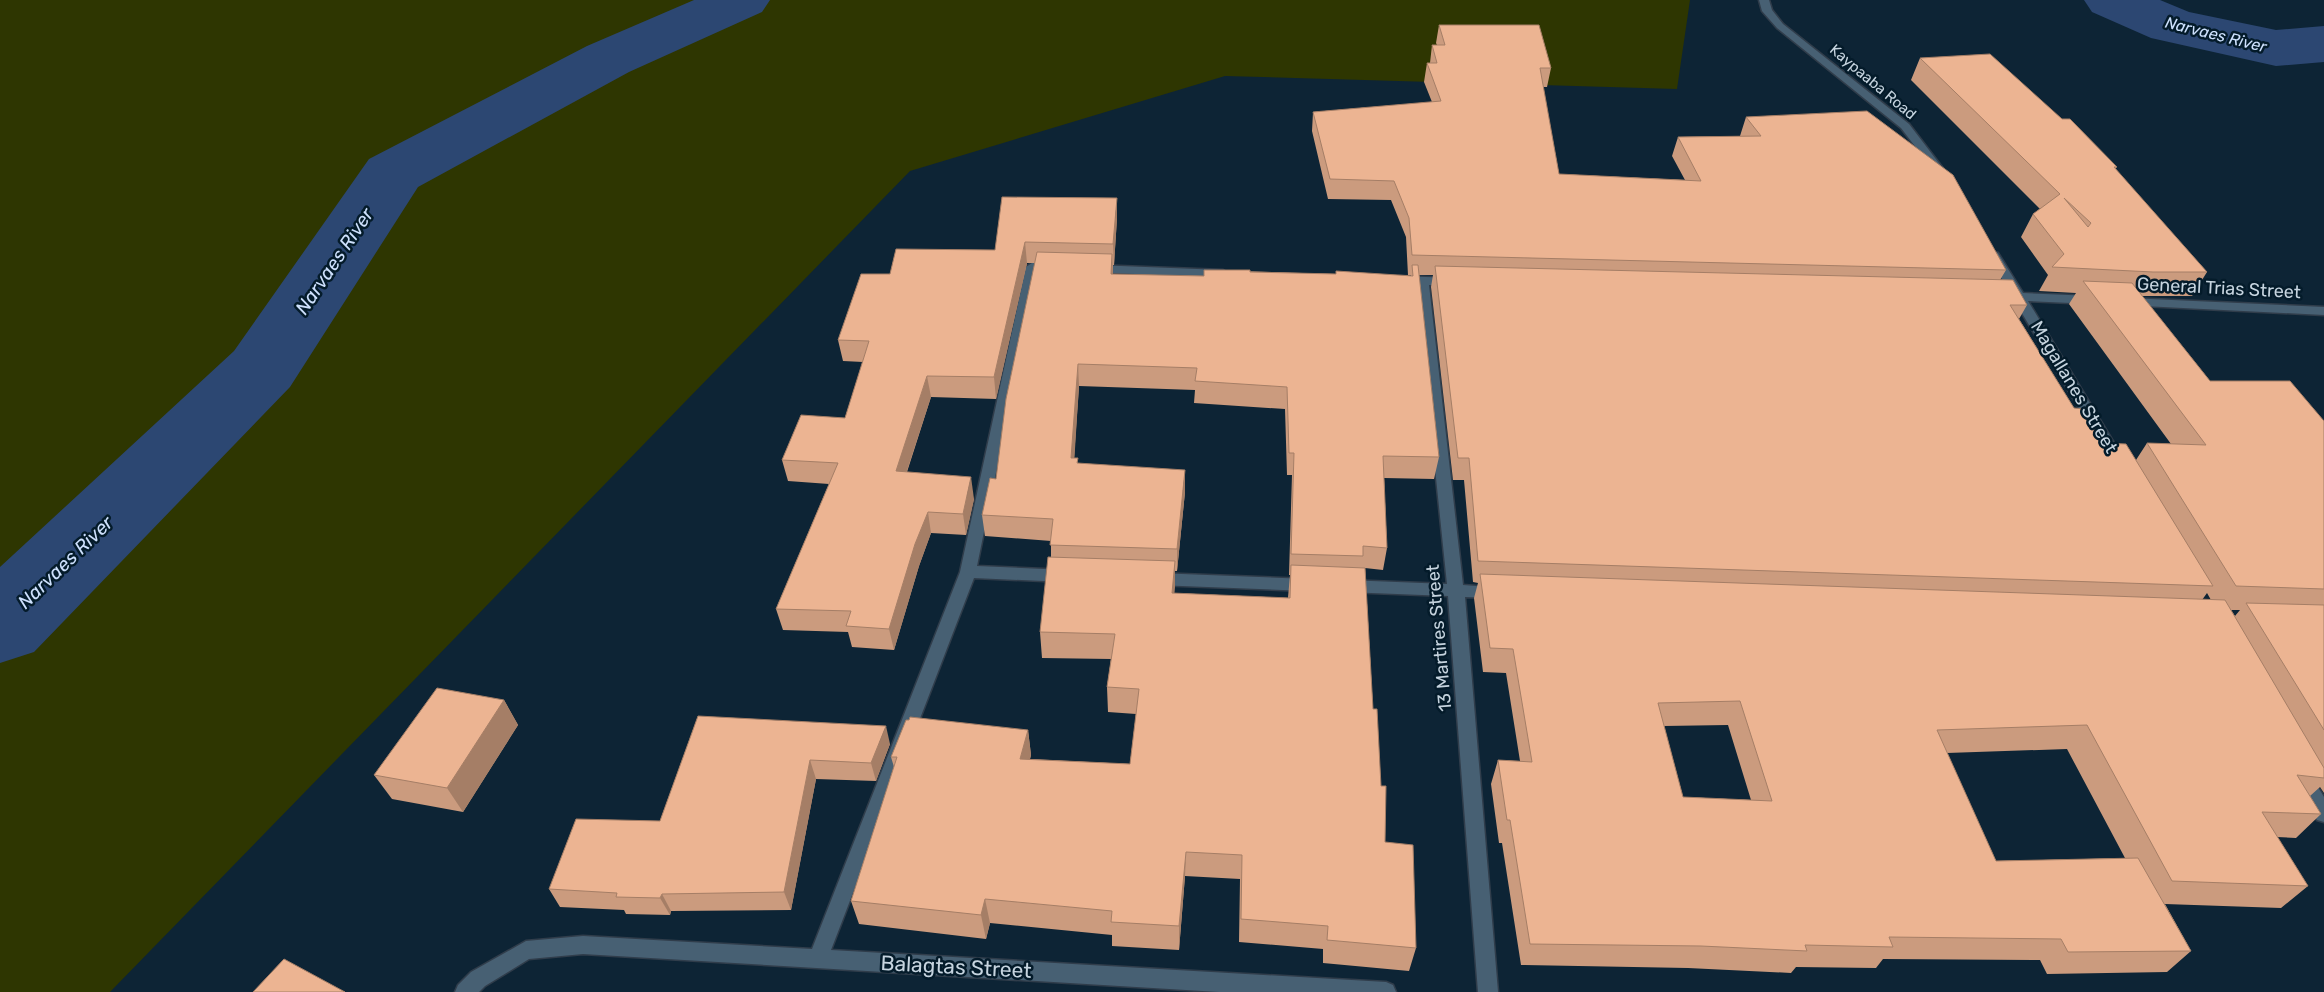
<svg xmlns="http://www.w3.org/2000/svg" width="2324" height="992" font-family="Rubik,sans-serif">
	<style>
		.green { fill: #2e3601 }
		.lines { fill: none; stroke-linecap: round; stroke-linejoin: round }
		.river { fill: #2c4772; fill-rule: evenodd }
		.minor-casing { stroke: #303d4b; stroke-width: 3 }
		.minor { fill: #476073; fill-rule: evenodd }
		.wall { fill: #cb9b7e; fill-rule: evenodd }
		.shaded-wall { fill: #a57e66 }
		.building { fill: #ecb492; stroke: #a57e66; fill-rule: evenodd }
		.labels { text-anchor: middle; stroke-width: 5; stroke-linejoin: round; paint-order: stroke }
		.far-street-label { font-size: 15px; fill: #c6d4df; stroke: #041b2a }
		.far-water-label { font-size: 16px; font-style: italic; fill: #cee1fd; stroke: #041b2a }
		.street-label { font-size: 18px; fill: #c6d4df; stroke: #041b2a }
		.water-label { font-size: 19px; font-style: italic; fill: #cee1fd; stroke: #041b2a }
		.near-street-label { font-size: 21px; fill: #c6d4df; stroke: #041b2a }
	</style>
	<rect width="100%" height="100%" fill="#0d2435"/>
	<!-- green -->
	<polygon class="green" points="0,0 1690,0 1677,89 1225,76 910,171 110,992 0,992"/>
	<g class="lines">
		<!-- river -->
		<g class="river">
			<polygon points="694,0 770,0 762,12 629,72 418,187 290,387 34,652 0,663 0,567 234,351 369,159 587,46"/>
			<polygon points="2084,0 2160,0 2189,12 2276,30 2324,26 2324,62 2276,66 2151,38 2092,12"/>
		</g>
		<defs>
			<g id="minor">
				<polygon points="1759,0 1769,0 1772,10 1783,24 1909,124 1945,171 1947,173 1945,175 1937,175 1901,128 1777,28 1762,11"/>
				<polygon points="1994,252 1998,253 2023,293 2093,296 2099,300 2093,304 2028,301 2125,461 2123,465 2113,465 2014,300 2003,300 1997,296 1998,293 2010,292 1988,256"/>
				<polygon points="1032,263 1053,263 1059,267 1053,271 1037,271 977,566 1066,570 1072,572 1074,576 1072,580 1066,582 974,578 831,950 1386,982 1393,985 1396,992 1219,992 583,954 529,959 485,986 479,992 455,992 458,985 471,972 526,941 583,936 812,949 960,572 1026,267"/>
				<polygon points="1094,265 1223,270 1229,274 1223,278 1090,272 1088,269"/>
				<polygon points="1399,276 1453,278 1459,282 1453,286 1429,285 1463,585 1502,588 1504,592 1502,596 1496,598 1465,597 1498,992 1478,992 1448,596 1346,592 1340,590 1338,586 1340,582 1346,580 1447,584 1416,284 1395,283 1393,280 1395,277"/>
				<polygon points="2128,298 2324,307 2324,315 2123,305 2122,302 2123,299"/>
				<polygon points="1156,573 1308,579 1314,581 1316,585 1314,589 1308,591 1156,585 1150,583 1148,579 1150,575"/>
				<polygon points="2302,768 2308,771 2324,797 2324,822 2317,820 2293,776 2296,771"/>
			</g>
		</defs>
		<!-- minor casing -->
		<use href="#minor" class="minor-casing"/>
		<!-- minor -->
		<use href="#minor" class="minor"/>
	</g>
	<!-- wall -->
	<g class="wall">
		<path d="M1439,25l112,43 -4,19h-4l16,87 126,6 -13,-24 6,-19 62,-1 6,-19 260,153 -6,10 27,25 -8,14 55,89 29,35 33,17 11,-17 24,1 -102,-140 7,-11 -37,-2 9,-16 -27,-38 12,-23 7,-5 -129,-129 9,-22 142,61 55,48 -2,2 92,103 -15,24h-50l68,85 114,40v372l-4,-6 -10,9 11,18 -25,24 -19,-1 31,49 -27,22 -116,-4 26,47 -24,21 -120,2 -7,-14 -157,-1 -7,9 -80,-1 -5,6 -103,-5 -167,-3 -19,-122h-3l-8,-59 7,-24 22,1 -14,-88 -23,-1 -9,-74 4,-15 -5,-1 -9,-102h-11l-22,-193 2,-12h-14l20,182 -5,22 -50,-1 3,70 -4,22 -18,-2 8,141 8,77 4,56 31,106 -7,23 -86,-8v-14l-84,-7 1,-63 -55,-3 -6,74 -67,-4v-11l-122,-12 -4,16 -127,-15 -8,-23 43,-134 -3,-10 137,-27 3,25 -1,4 100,5 6,-50 -28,-2 -1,-25 4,-28 -69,-1 -2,-26 11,-75v-16l-66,-5 -3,-21 14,-36 39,-216h-8l-31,136 -65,-2 -24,75 67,27 -8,36 -35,-2 -12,33 -25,84 -42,-3 -4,-15 -65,-2 -7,-21 53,-125 -41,-3 -6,-21 63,-42 18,-56 -20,-1 -5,-21 52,-66 105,-24 122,-32 -3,47h-1v9l91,2v-6l131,4 76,2v-1h-3l-2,-38 -15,-37 -63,-1 -16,-68 1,-19 119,-10 -8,-20 3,-19h3l2,-18h5l-1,-2zM1079,386l116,4 -1,13 91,6 2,66h5l-3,100h1l-2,23 -114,-5 1,-22h2l8,-79 -107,-29 -4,-5zM2207,593l4,7h-9zM2231,610h9l-5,6zM1728,725l23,75 -68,-3 -19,-71zM2067,749l58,109 -129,3 -49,-108z"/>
		<polygon points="504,700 518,725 463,812 392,799 374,775"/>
		<polygon points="698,716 890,744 876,781 816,779 791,910 671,911 670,915 626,914 624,910 560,907 549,889 660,821"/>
	</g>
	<!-- shaded-wall -->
	<g class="shaded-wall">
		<polygon points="1117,198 1117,218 1114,265 1113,244"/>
		<polygon points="1025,242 1027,263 996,399 994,377"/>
		<polygon points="1112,254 1113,276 1111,274"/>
		<polygon points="1078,364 1079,386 1073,480 1071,458"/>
		<polygon points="927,376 931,397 900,492 896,471"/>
		<polygon points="1185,470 1185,492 1177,571 1177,549"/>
		<polygon points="971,477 974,499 966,535 963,514"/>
		<polygon points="928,512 931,533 919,566 894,650 889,629 915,544"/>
		<polygon points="1175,561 1175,587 1172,619 1172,593"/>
		<polygon points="504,700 518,725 463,812 447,788"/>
		<polygon points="886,726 890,744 876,781 871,763"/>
		<polygon points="1028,730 1031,755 1024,784 1020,759"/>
		<polygon points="810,760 816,779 791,910 784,892"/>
		<polygon points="1186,852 1185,876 1179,950 1179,926"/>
		<polygon points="662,894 671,911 670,915 660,898"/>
		<polygon points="985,899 990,923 986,939 981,915"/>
	</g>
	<!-- building -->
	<g class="building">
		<polygon points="1439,25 1539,25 1551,68 1540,68 1559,174 1701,181 1678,137 1761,136 1746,117 1867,111 1953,175 2006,270 1412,255 1409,218 1394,181 1330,179 1313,112 1441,101 1427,63 1437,63 1432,45 1445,45"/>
		<path d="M1990,54l72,65h8l47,48h-3l93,105h-54l-101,-5 12,-13 -31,-40 27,-20 -140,-136zM2064,198l27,25 -3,4z"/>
		<polygon points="1002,197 1117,198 1113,244 1025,242 994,377 927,376 896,471 971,477 963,514 928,512 915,544 889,629 846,626 851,611 776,609 838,463 782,460 801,415 845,418 869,341 838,340 861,274 890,274 896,249 995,250"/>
		<polygon points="1037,252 1112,254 1111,274 1204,276 1204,270 1250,270 1250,272 1336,274 1336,271 1413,276 1412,265 1418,265 1439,457 1383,456 1387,548 1363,546 1363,556 1291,554 1294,453 1289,453 1287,387 1195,381 1197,368 1078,364 1071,458 1078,458 1077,463 1185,470 1177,549 1050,545 1053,519 982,515 990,478 996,479 1006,399"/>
		<polygon points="1435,266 2013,280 2027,305 2010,305 2074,408 2084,409 2103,443 2126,444 2213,586 1478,561 1469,458 1458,458"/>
		<polygon points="2083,281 2132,283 2210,381 2290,381 2324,421 2324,589 2236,586 2147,443 2206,445"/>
		<polygon points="1048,557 1175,561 1172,593 1290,598 1291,565 1365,568 1373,709 1377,709 1381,786 1386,786 1385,842 1413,845 1416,948 1327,940 1328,926 1241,919 1242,855 1186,852 1179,926 1111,922 1112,911 985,899 981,915 851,901 897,757 891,757 906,720 909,720 910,717 1028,730 1020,759 1130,764 1139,689 1107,687 1115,634 1040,632"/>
		<path d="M1480,574l745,26 99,168v10l-27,-3 24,39 -59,-2 46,74 -136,-5 -85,-156 -150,5 59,131 142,-3 53,93 -123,1 -7,-13 -172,-2 4,10 -88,-2 2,6 -106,-5 -171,-2 -20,-124h-3l-9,-60 34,2 -19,-113 -23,-1zM1740,701l32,100 -89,-4 -25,-94z"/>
		<polygon points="2246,603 2324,605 2324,730"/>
		<polygon points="437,688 504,700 447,788 374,775"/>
		<polygon points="698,716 886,726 871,763 810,760 784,892 662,894 660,898 616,897 617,893 549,889 576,819 660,821"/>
		<polygon points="284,959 345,992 253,992"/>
	</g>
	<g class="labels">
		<!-- far-street labels -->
		<g class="far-street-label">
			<text transform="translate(1873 82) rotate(40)" y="5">Kaypaaba Road</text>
		</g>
		<!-- far-water labels -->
		<g class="far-water-label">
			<text transform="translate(2216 34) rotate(14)" y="6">Narvaes River</text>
		</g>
		<!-- street labels -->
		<g class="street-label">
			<text transform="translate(2219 288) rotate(3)" y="6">General Trias Street</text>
			<text transform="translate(2074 387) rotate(59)" y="6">Magallanes Street</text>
			<text transform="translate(1439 638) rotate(-95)" y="6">13 Martires Street</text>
		</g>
		<!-- water labels -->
		<g class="water-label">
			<text transform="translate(334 261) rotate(-56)" y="7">Narvaes River</text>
			<text transform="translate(65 562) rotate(-44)" y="7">Narvaes River</text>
		</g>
		<!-- near-street labels -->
		<g class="near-street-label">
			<text transform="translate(956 967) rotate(3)" y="7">Balagtas Street</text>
		</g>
	</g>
</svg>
